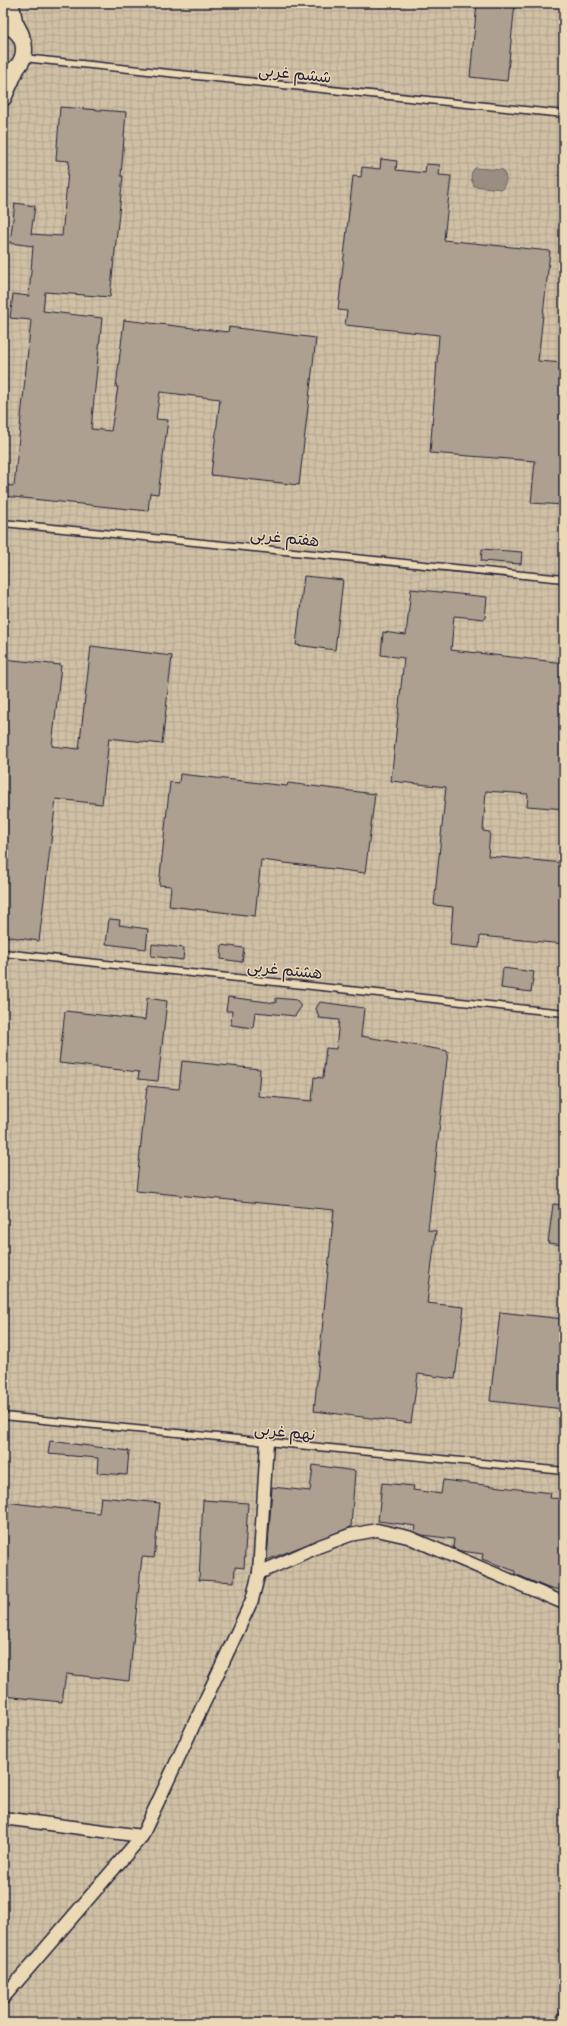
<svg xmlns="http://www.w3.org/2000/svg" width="567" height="2026" font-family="Caveat,'Playpen Sans Arabic',sans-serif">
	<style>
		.industrial { fill: url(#industrial-grid) }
		.water { fill: #9a8e83; stroke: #6a6366 }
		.building { fill: #ada090; stroke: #22223b }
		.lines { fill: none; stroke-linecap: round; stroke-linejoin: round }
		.lane-casing { stroke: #22223b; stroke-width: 9 }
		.street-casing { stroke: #22223b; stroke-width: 15 }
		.secondary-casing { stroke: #22223b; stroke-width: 19 }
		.lane { stroke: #ebd8b5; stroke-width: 6 }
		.street { stroke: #ebd8b5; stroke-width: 12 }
		.secondary { stroke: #ebd8b5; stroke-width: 16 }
		.labels { text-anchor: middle; stroke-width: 3; stroke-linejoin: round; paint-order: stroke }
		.street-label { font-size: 16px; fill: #22223b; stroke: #ebd8b5 }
	</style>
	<defs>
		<pattern id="industrial-grid" width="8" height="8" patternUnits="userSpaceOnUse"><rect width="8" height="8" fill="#d0c0a5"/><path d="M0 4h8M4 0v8" fill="none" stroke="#b2a58f"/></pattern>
	</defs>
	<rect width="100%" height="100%" fill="#dfcdae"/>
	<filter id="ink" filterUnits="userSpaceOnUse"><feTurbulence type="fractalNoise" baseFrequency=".025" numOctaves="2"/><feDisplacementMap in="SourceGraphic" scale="8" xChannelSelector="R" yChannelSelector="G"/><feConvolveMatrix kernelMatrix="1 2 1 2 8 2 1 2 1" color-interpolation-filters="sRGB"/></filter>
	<g filter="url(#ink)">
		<!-- industrial -->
		<rect class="industrial" x="3" y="3" width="561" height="2020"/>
		<!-- water -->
		<path class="water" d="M475,168l28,2c4,8 4,12 -1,19l-28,-3c-3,-7 -5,-12 1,-18z"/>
		<!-- building -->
		<g class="building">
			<polygon points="477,3 515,3 507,81 470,77"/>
			<polygon points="60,107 126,112 121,176 123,176 110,297 45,292 43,311 102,318 91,429 111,431 118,387 116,387 124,320 228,332 229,327 316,338 299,485 211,475 220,399 160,392 156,419 168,420 158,494 150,493 148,511 3,496 3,485 14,486 31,320 10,318 13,294 29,296 33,246 10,243 15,203 35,206 31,234 62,236 69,161 56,160"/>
			<polygon points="381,159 397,161 396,170 425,173 426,164 440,165 439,175 451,176 444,240 550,251 538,361 564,363 564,505 531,503 535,461 430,453 439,335 345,325 347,311 338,310 353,176 361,177 362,167 380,169"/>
			<polygon points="482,549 522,552 521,564 481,561"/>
			<polygon points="304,576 343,580 335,650 296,645"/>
			<polygon points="411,589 487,597 485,619 454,616 451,650 564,663 564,809 527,806 528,794 486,791 483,831 490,832 488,856 564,863 564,944 480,936 479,948 450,945 453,907 434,905 446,787 391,781 404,658 381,655 383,632 406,635"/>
			<polygon points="91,646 172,656 162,744 109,738 102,804 56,799 39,941 3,936 3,659 61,665 52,746 79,749"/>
			<polygon points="180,774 287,786 288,783 375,794 365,873 261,860 255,916 169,906 171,886 159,885 170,782 179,783"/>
			<polygon points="109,919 120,920 119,925 148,929 146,949 106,944"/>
			<polygon points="152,944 184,948 183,960 151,956"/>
			<polygon points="222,945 244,948 242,962 221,959"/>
			<polygon points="503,968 534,972 531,992 501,988"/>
			<polygon points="228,997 276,1003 276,998 297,1000 301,1007 295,1016 255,1012 253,1028 231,1025 232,1011 226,1011"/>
			<polygon points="147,998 167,1001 158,1081 138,1079 139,1072 59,1063 65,1011 145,1020"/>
			<polygon points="320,1002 364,1008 361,1036 448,1051 428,1230 436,1231 427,1303 464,1307 455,1379 418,1374 411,1423 314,1411 334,1210 136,1191 147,1086 179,1089 182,1061 260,1069 258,1096 312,1101 314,1077 323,1078 326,1048 336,1049 339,1020 319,1018 316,1008"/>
			<polygon points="553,1204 564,1205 564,1245 548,1243"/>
			<polygon points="500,1312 564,1319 564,1409 490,1401"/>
			<polygon points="50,1441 129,1451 127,1475 97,1473 98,1458 48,1454"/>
			<polygon points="313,1465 355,1471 351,1527 267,1560 272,1487 310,1491"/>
			<polygon points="443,1480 551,1493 550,1498 564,1499 564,1590 548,1588 515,1574 515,1571 482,1559 483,1554 461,1551 453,1548 454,1539 422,1535 415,1532 416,1526 378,1521 382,1483 414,1486 413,1490 441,1494"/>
			<polygon points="101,1497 160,1503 154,1558 142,1557 129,1681 66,1674 62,1702 3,1696 3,1516 5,1502 99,1513"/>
			<polygon points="203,1500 248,1503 244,1568 235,1567 234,1582 199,1580"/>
		</g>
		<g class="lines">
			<defs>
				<g id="lane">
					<polyline points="23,58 564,114"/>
					<polyline points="3,523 564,579"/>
					<polyline points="3,953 564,1013"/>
					<polyline points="3,1416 564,1471"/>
					<polyline points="558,2023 564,2013"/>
				</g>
				<g id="street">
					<polyline points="259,1573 320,1546 350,1535 377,1530 408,1537 564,1603"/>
					<polyline points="3,1818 142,1836 252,1600 259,1573 267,1442"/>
					<polyline points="3,1998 142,1836"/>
				</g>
				<g id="secondary">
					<polyline points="11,5 14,21 21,35"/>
					<path d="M3,24c28,7 28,44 0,51"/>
					<polyline points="3,98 16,69"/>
				</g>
			</defs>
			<!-- lane casing -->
			<use href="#lane" class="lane-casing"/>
			<!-- street casing -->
			<use href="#street" class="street-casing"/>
			<!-- secondary casing -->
			<use href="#secondary" class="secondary-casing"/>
			<!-- lane -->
			<use href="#lane" class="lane"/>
			<!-- street -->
			<use href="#street" class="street"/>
			<!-- secondary -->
			<use href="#secondary" class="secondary"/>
		</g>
	</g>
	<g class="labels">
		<!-- street labels -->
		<g class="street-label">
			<text transform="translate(295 73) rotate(6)" y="6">ششم غربی</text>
			<text transform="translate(285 537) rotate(6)" y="6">هفتم غربی</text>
			<text transform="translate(285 969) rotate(6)" y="6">هشتم غربی</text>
			<text transform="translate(285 1431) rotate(6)" y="6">نهم غربی</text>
		</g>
	</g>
	<!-- margin -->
	<rect width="567" height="2026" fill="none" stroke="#ebd8b5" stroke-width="16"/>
	<rect x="8" y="8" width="551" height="2010" fill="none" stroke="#22223b" stroke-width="1.5" filter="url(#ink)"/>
</svg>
